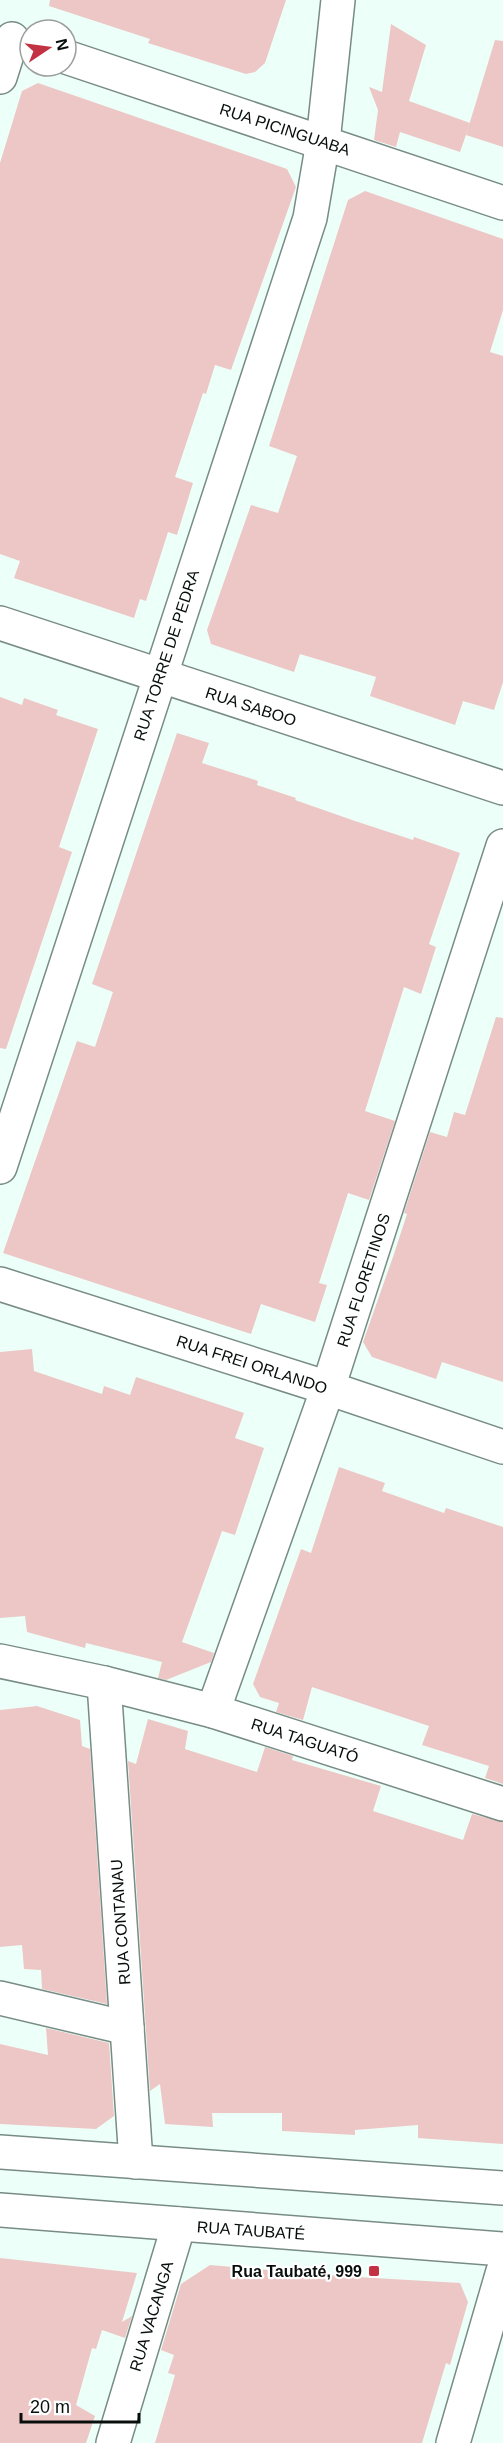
<svg xmlns="http://www.w3.org/2000/svg" width="503" height="2443" font-family="Helvetica,sans-serif">
	<style>
		.building { fill: #ecc7c6 }
		.lines { fill: none; stroke-linecap: round; stroke-linejoin: round }
		.minor-casing { stroke: #788c85; stroke-width: 36 }
		.secondary-casing { stroke: #788c85; stroke-width: 36 }
		.minor { stroke: #fff; stroke-width: 33 }
		.secondary { stroke: #fff; stroke-width: 33 }
		.poi-dot { fill: #c23242; stroke: #fff; stroke-width: 2 }
		.labels { text-anchor: middle; stroke-width: 4.5; stroke-linejoin: round; paint-order: stroke }
		.street-label { font-size: 16px; fill: #070e0b; stroke: #fff }
		.poi-label { font-size: 16px; font-weight: bold; fill: #070e0b; stroke: #fff; text-anchor: end }
	</style>
	<rect width="100%" height="100%" fill="#edfff9"/>
	<!-- building -->
	<g class="building">
		<polygon points="50,0 286,0 265,63 255,72 246,74 148,43 150,39 49,6"/>
		<polygon points="391,24 426,45 409,101 470,123 460,152 400,132 396,147 374,140 378,110 369,87 382,92"/>
		<polygon points="495,40 503,41 503,147 466,135"/>
		<polygon points="38,83 287,169 296,187 231,370 215,365 206,394 203,393 175,477 193,483 177,535 168,532 146,601 140,599 134,618 14,578 20,561 0,554 0,163 22,91"/>
		<polygon points="365,191 503,239 503,310 490,352 503,356 503,682 494,710 463,701 455,725 370,696 376,677 300,654 294,672 211,644 207,630 251,505 278,513 297,456 269,446 348,200"/>
		<polygon points="0,697 22,705 24,698 58,710 56,715 98,729 59,847 72,852 6,1049 0,1048"/>
		<polygon points="177,733 209,743 202,763 258,781 257,785 296,798 295,800 355,821 413,840 414,837 460,853 429,944 436,947 421,994 404,987 365,1111 395,1121 369,1200 348,1193 319,1283 327,1285 315,1322 261,1304 251,1334 3,1253 77,1041 95,1047 113,992 92,984"/>
		<polygon points="496,1017 503,1018 503,1382 442,1362 436,1379 372,1357 363,1342 394,1254 407,1214 404,1213 430,1132 447,1137 454,1112 465,1115"/>
		<polygon points="32,1349 34,1371 102,1394 104,1386 130,1395 136,1377 244,1413 235,1438 264,1448 235,1535 222,1531 182,1642 214,1653 211,1662 166,1680 158,1678 162,1662 86,1643 85,1648 27,1632 25,1616 0,1618 0,1352"/>
		<polygon points="339,1467 385,1483 382,1491 444,1513 446,1508 503,1527 503,1784 485,1778 489,1766 422,1745 429,1726 312,1687 303,1720 276,1712 279,1703 260,1697 253,1684 301,1549 311,1553"/>
		<polygon points="37,1706 80,1720 82,1746 90,1749 107,2004 42,1989 41,1970 24,1969 22,1945 0,1947 0,1710"/>
		<polygon points="148,1719 188,1731 185,1749 257,1772 265,1747 293,1756 292,1760 381,1786 373,1811 463,1840 472,1814 503,1822 503,2144 418,2138 418,2125 355,2130 355,2135 282,2131 282,2113 212,2113 213,2127 165,2124 160,2084 150,2091 128,1761 136,1764"/>
		<polygon points="46,2028 109,2043 114,2116 96,2129 0,2124 0,2044 48,2055"/>
		<polygon points="0,2258 137,2273 122,2322 132,2316 125,2338 102,2330 96,2349 92,2348 76,2405 95,2416 86,2443 0,2443"/>
		<polygon points="210,2265 340,2276 460,2283 468,2302 450,2365 446,2363 422,2443 155,2443 175,2375 168,2373 174,2355 161,2350 181,2284"/>
	</g>
	<g class="lines">
		<defs>
			<g id="minor">
				<polyline points="66,57 503,203"/>
				<polyline points="0,77 12,39"/>
				<polyline points="0,623 503,788"/>
				<polyline points="0,1167 310,218 323,142 338,0"/>
				<polyline points="0,1284 328,1388 503,1447"/>
				<polyline points="0,1661 104,1683 213,1711 503,1804"/>
				<polyline points="104,1683 136,2162"/>
				<polyline points="213,1711 328,1388 503,846"/>
				<polyline points="0,1998 127,2028"/>
				<polyline points="113,2443 179,2224"/>
				<polyline points="453,2443 503,2271"/>
			</g>
			<g id="secondary">
				<polyline points="0,2152 503,2188"/>
				<polyline points="0,2210 503,2249"/>
			</g>
		</defs>
		<!-- minor casing -->
		<use href="#minor" class="minor-casing"/>
		<!-- secondary casing -->
		<use href="#secondary" class="secondary-casing"/>
		<!-- minor -->
		<use href="#minor" class="minor"/>
		<!-- secondary -->
		<use href="#secondary" class="secondary"/>
	</g>
	<!-- markers -->
	<rect class="poi-dot" x="368" y="2265" width="12" height="12" rx="3"/>
	<g class="labels">
		<!-- street labels -->
		<g class="street-label">
			<text transform="translate(285 129) rotate(18)" y="6">RUA PICINGUABA</text>
			<text transform="translate(166 655) rotate(-72)" y="6">RUA TORRE DE PEDRA</text>
			<text transform="translate(251 706) rotate(18)" y="6">RUA SABOO</text>
			<text transform="translate(363 1280) rotate(-72)" y="6">RUA FLORETINOS</text>
			<text transform="translate(252 1364) rotate(18)" y="6">RUA FREI ORLANDO</text>
			<text transform="translate(305 1740) rotate(18)" y="6">RUA TAGUATÓ</text>
			<text transform="translate(120 1922) rotate(-94)" y="6">RUA CONTANAU</text>
			<text transform="translate(251 2230) rotate(4)" y="6">RUA TAUBATÉ</text>
			<text transform="translate(151 2316) rotate(-73)" y="6">RUA VACANGA</text>
		</g>
		<!-- poi labels -->
		<g class="poi-label">
			<text x="362" y="2277">Rua Taubaté, 999</text>
		</g>
	</g>
	<!-- north arrow -->
	<g transform="translate(48 48) rotate(77)"><circle r="28" fill="#ffffff" stroke="#9c9f9d" stroke-width="1.5"/>
	<path d="M0-4.5L10 22L0 15L-10 22Z" fill="#c23242"/>
	<text y="-9" font-size="16" font-weight="bold" text-anchor="middle" fill="#070e0b">N</text>
	</g>
	<!-- scale -->
	<path d="M21 2413v9h118v-9" fill="none" stroke="#070e0b" stroke-width="3"/>
	<text x="30" y="2413" font-size="18" fill="#070e0b" stroke="#ffffff" stroke-width="4.5" paint-order="stroke">20 m</text>
</svg>
